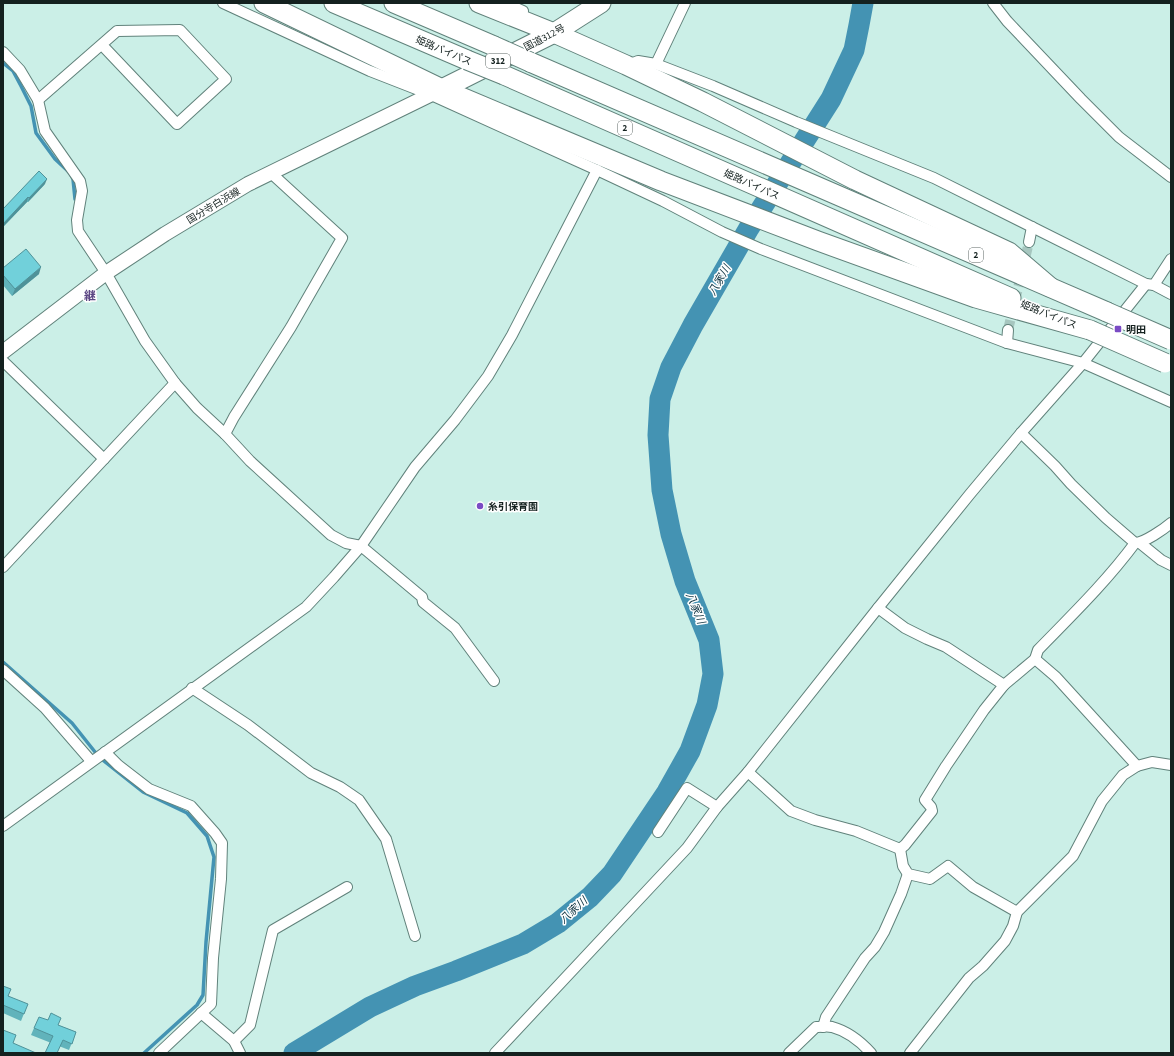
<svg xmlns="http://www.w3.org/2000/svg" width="1174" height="1056" font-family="'Source Sans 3','Noto Sans JP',sans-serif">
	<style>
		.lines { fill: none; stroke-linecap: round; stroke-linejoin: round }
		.stream { stroke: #4493b3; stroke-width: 3.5 }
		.river { stroke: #4493b3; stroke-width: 21 }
		.street-tunnel { stroke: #a6c6bf; stroke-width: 10; stroke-dasharray: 10 5; stroke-linecap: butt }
		.street-casing { stroke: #61827b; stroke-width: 12 }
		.secondary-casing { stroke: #61827b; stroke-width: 16 }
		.highway-casing { stroke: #61827b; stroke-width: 21 }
		.street { stroke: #fff; stroke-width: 10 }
		.secondary { stroke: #fff; stroke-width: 14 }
		.highway { stroke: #fff; stroke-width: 19 }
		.highway-bridge-casing { stroke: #61827b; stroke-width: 21; stroke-linecap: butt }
		.highway-bridge { stroke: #fff; stroke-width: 19 }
		.wall { fill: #61b3bb }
		.shaded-wall { fill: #4f9299 }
		.building { fill: #71d0da; stroke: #4f9299 }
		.poi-dot { fill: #7a4bc4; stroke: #fff; stroke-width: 1.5 }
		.labels { text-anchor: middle; stroke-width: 3; stroke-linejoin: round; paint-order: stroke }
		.shield { fill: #fff; stroke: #5a6462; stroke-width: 1 }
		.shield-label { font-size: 9px; font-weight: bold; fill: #14211f }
		.street-label { font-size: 10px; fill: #14211f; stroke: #fff }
		.poi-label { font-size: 10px; font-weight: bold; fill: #14211f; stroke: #fff; text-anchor: start }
		.water-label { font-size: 11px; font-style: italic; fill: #103543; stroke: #fff }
		.quarter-label { font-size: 12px; font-weight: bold; fill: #5c4784; stroke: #fff }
	</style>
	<rect width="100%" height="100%" fill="#cbefe7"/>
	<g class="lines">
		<!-- stream -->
		<g class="stream">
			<polyline points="3,63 13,71 21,86 31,106 36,133 55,159 70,173 73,179 75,199"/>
			<polyline points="3,662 72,723 99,757 143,792 187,813 207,836 214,857 206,942 203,995 197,1005 144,1053"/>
		</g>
		<!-- river -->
		<polyline class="river" points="294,1053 370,1007 415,986 456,971 523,944 558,923 590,897 612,874 667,792 690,751 707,705 713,674 709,640 685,581 671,534 662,490 658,435 660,399 671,367 693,325 749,228 831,99 854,50 859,25 863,3"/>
		<!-- street-tunnel -->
		<polyline class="street-tunnel" points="1008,330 1029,242"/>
		<defs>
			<g id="street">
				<polyline points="223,3 370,71 429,94 597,170 663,201 722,232 761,249 1007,343 1083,363 1171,402"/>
				<polyline points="505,3 523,11"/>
				<polyline points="993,3 1007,21 1081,99 1119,137 1171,177"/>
				<polyline points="3,52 20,70 38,100 45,131 80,181 82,191 77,220 78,231 106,273 145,341 175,383 197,408 225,434 250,461 331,535 346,543 361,546 422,597 423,602 455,628 494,681"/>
				<polyline points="656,64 685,3"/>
				<polyline points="628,65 638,61 656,64 713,86 796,122 934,178 1146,284 1154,285 1171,294"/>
				<polyline points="38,100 117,31 180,30 226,79 177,124 102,45"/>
				<polyline points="1029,242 1032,227"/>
				<polyline points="1154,285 1171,259"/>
				<polyline points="1007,343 1008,330"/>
				<polyline points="3,361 104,459"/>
				<polyline points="1021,433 1055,466 1071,484 1106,518 1135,543"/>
				<polyline points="225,434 234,417 291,327 342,238 271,173"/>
				<polyline points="1140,543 1161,560 1171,565"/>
				<polyline points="3,567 175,383"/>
				<polyline points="878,608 905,628 927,639 946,647 1004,685"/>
				<polyline points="1035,659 1056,677 1137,766"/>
				<polyline points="3,670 45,708 91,761"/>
				<polyline points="192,688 248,725 311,773 340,787 359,800 386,839 415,936"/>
				<polyline points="105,752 118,765 149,789 191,806 215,833 222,843 221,879 213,958 211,1004 159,1053"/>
				<polyline points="748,772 791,811 815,820 856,831 900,849"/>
				<polyline points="3,826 306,607 334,577 361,546 415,467 455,420 488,376 512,335 597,170"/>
				<polyline points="658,832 687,788 717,807"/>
				<path d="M900,849l5,-4 27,-34 -1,-4 -6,-7 21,-34 38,-56 20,-25 31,-26 3,-9c34,-35 68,-68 97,-107 9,0 29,-14 36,-20"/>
				<polyline points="900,849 903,866 908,874 930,879 948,866 973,887 1017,912"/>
				<polyline points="201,1013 234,1041 240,1053"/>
				<polyline points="823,1027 826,1017 865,958 875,947 884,932 901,894 908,874"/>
				<polyline points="234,1041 250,1025 273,930 347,887"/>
				<polyline points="495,1053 687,848 717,807 748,772 878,608 970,494 1021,433 1083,363 1146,284"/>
				<path d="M789,1053l27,-26c5,0 11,-1 16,0 15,4 29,15 39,26"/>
				<polyline points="910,1053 969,978 983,966 1005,941 1013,926 1017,912 1073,856 1102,801 1123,775 1137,766 1152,762 1171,765"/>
			</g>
			<polyline id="secondary" points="3,352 106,273 165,234 248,184 442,89"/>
			<g id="highway">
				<polyline points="264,3 442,89 661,181 818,241 976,298 1090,330"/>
				<polyline points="334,3 467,60"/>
				<polyline points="394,3 494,46"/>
				<polyline points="479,3 554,33 626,65 703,102 855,180 1009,252 1050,287"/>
				<polyline points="530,62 1107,312"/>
				<polyline points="504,75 1011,298"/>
				<polyline points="442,89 554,33 601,3"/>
			</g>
		</defs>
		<!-- street casing -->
		<use href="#street" class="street-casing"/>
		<!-- secondary casing -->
		<use href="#secondary" class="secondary-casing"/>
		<!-- highway casing -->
		<use href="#highway" class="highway-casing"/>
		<!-- street -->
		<use href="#street" class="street"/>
		<!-- secondary -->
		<use href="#secondary" class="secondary"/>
		<!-- highway -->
		<use href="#highway" class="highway"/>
		<defs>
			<g id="highway-bridge">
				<polyline points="494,46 530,62"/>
				<polyline points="467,60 504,75"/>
				<polyline points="1107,312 1171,340"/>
				<polyline points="1090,330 1165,363"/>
			</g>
		</defs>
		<!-- highway-bridge casing -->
		<use href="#highway-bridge" class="highway-bridge-casing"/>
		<!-- highway-bridge -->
		<use href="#highway-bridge" class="highway-bridge"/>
	</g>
	<!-- wall -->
	<g class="wall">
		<polygon points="45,184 28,202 27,202 3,227 3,209"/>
		<polygon points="3,268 39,274 12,296 3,285"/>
		<polygon points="3,986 9,996 25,1011 21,1021 3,1013"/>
		<polygon points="58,1025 76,1032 69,1050 31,1035 34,1028"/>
	</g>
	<!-- shaded-wall -->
	<g class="shaded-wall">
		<polygon points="47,179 45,184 28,202 29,198"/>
		<polygon points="28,197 27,202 3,227 3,224"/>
		<polygon points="41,267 39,274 12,296 15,289"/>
	</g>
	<!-- building -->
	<g class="building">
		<polygon points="39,171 47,179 29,198 28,197 3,224 3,209"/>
		<polygon points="26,249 41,267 15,289 3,275 3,268"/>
		<polygon points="3,986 11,989 8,996 28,1004 24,1014 3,1005"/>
		<polygon points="51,1013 61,1018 58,1025 76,1032 72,1044 63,1040 57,1053 45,1053 53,1036 34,1028 39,1017 48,1020"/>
		<polygon points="3,1030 16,1035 13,1043 36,1053 3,1053"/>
	</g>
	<!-- markers -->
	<g class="poi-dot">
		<rect x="1114" y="325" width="8" height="8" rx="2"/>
		<circle cx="480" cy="506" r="4"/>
	</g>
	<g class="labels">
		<!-- shield labels -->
		<g class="shield">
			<rect x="486" y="54" width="24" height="14" rx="3"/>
			<rect x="618" y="121" width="14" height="14" rx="3"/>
			<rect x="969" y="248" width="14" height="14" rx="3"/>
		</g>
		<g class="shield-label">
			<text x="498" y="64">312</text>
			<text x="625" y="131">2</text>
			<text x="976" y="258">2</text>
		</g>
		<!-- street labels -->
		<g class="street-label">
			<text transform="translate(544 37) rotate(-28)" y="4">国道312号</text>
			<text transform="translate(444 50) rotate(23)" y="4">姫路バイパス</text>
			<text transform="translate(752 184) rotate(24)" y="4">姫路バイパス</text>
			<text transform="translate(213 205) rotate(-31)" y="4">国分寺白浜線</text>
			<text transform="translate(1049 314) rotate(22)" y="4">姫路バイパス</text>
		</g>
		<!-- poi labels -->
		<g class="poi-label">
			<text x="1126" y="333">明田</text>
			<text x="488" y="510">糸引保育園</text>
		</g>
		<!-- water labels -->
		<g class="water-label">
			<text transform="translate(719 280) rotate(-60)" y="4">八家川</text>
			<text transform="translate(696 608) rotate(68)" y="4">八家川</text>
			<text transform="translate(573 910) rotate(-42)" y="4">八家川</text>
		</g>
		<!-- quarter labels -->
		<g class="quarter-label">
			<text x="90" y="300">継</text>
		</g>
	</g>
	<!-- border -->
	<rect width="1174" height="1056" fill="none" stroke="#14211f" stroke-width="8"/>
</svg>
